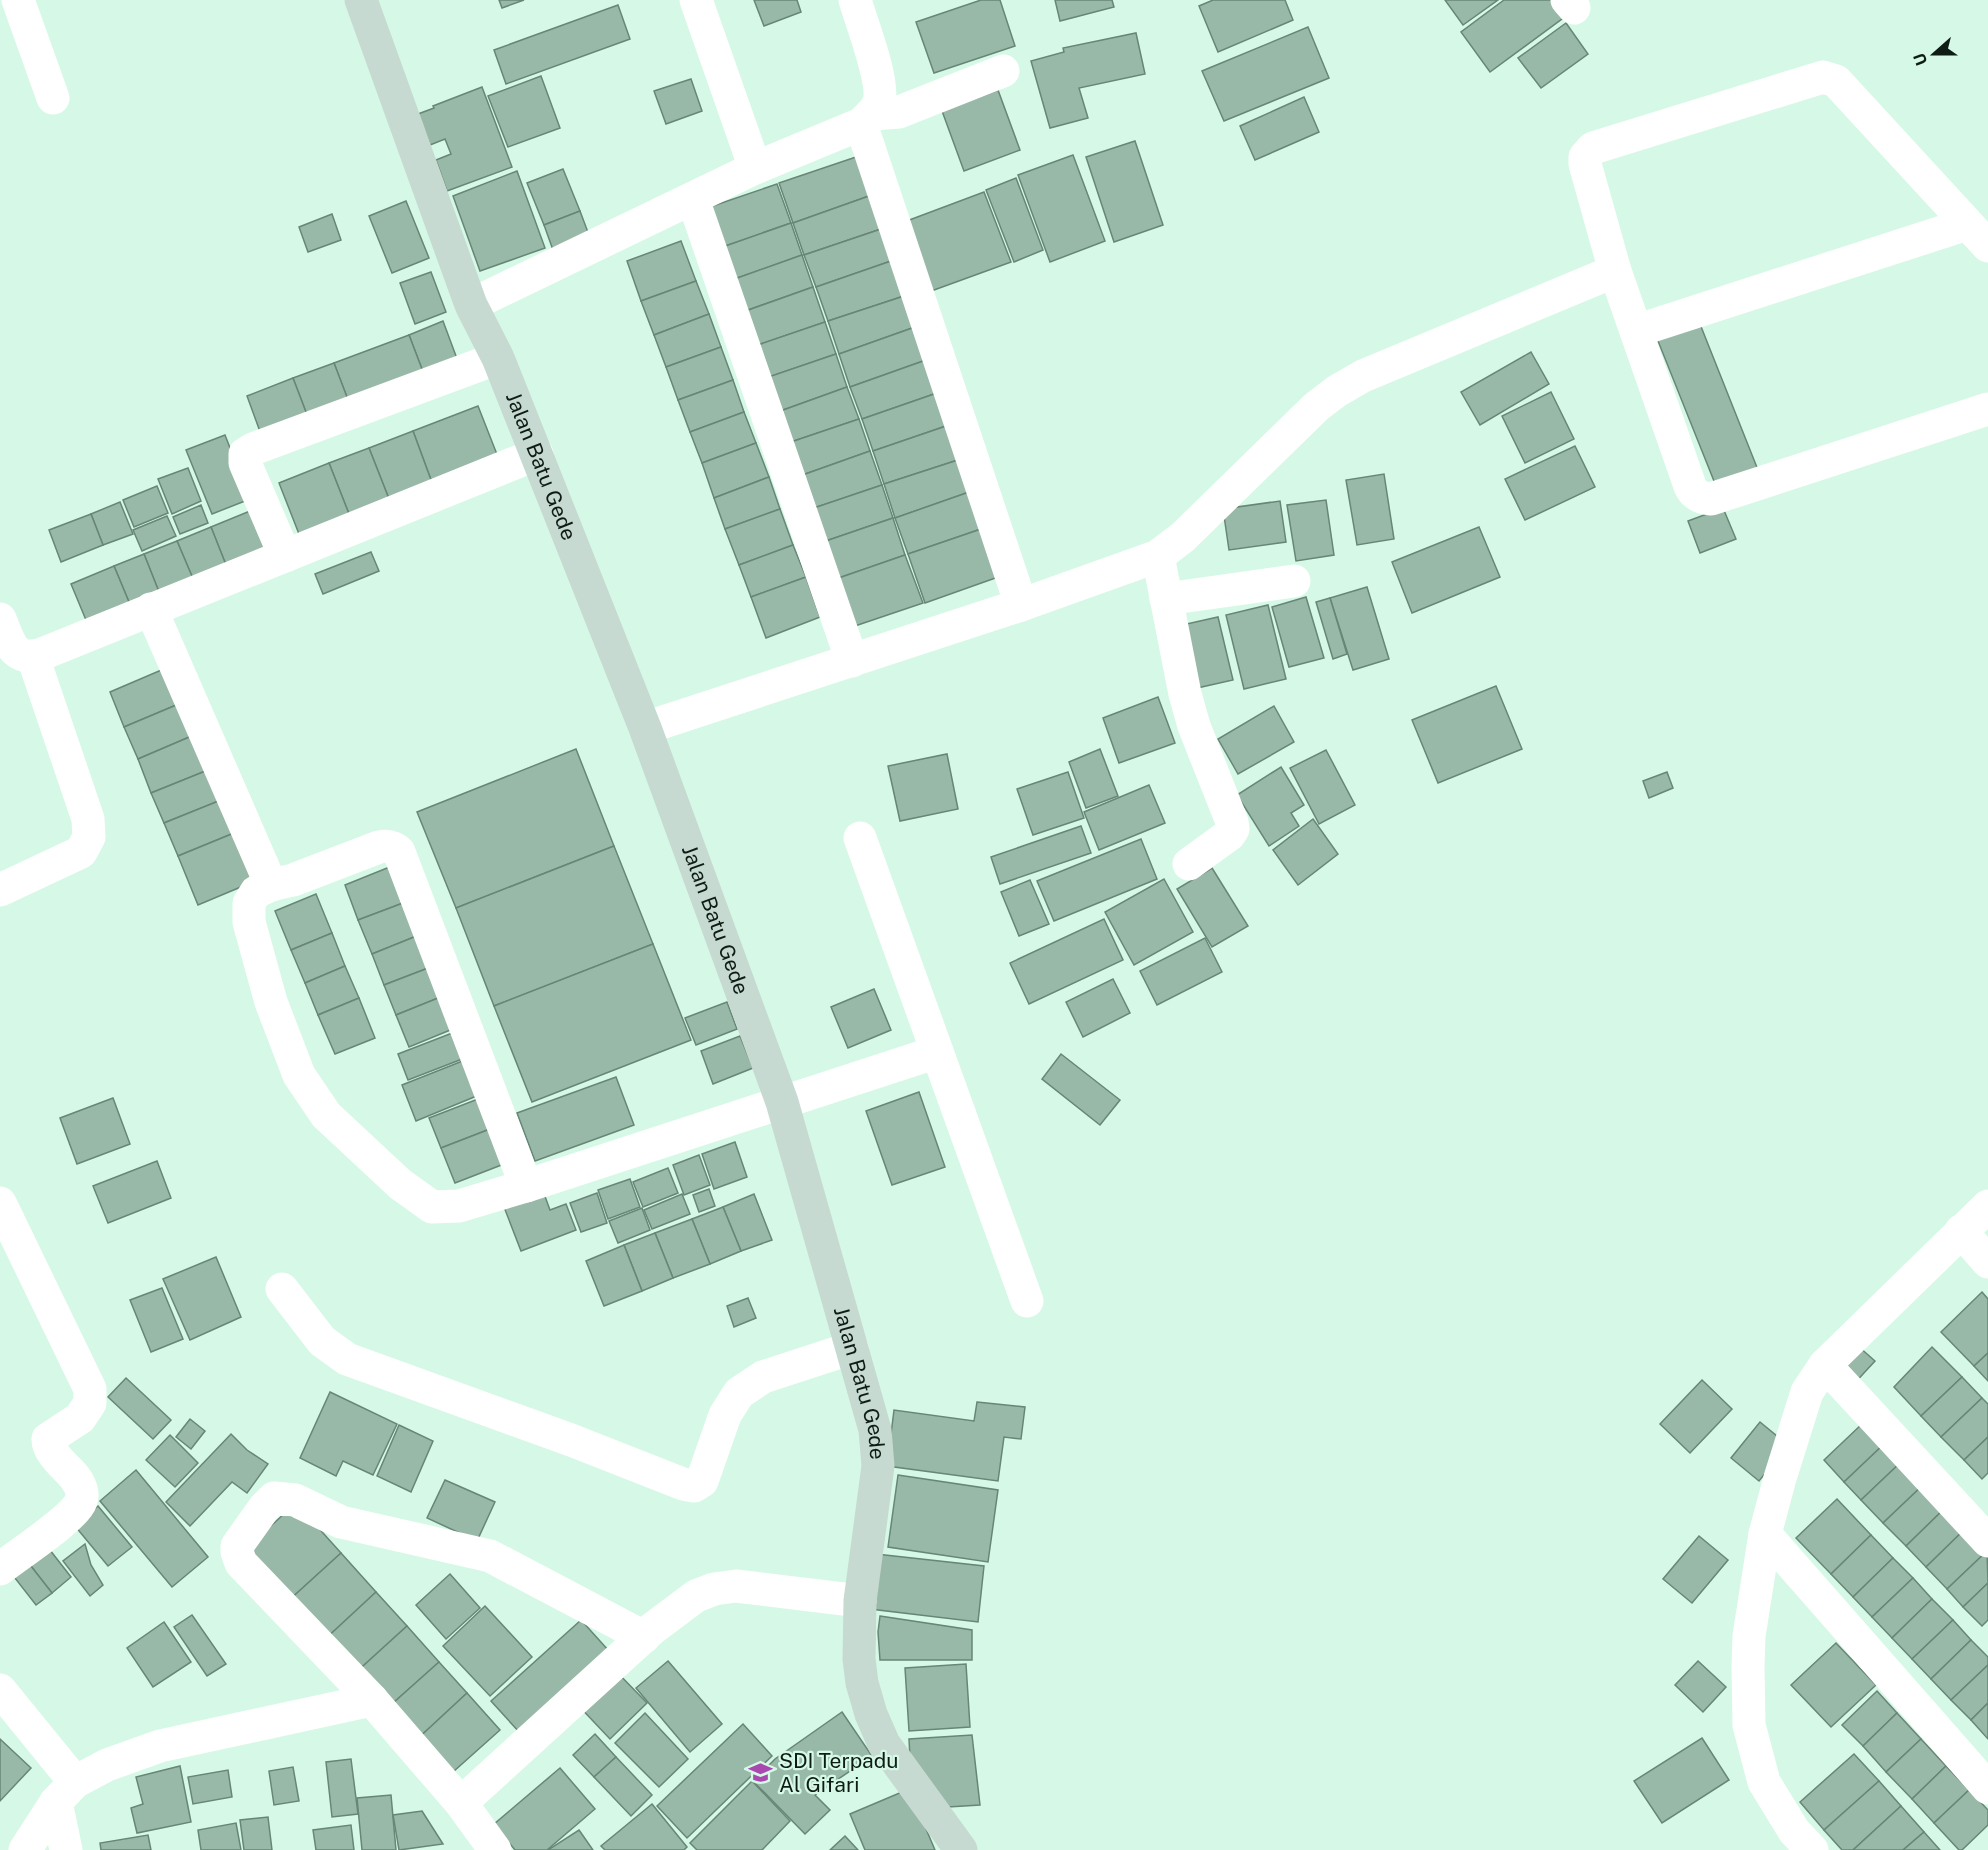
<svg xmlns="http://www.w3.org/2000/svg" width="1988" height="1850" font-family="'Public Sans',sans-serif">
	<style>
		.building { fill: #98b9a8; stroke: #678676; stroke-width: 1.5 }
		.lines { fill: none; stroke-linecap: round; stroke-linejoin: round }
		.street { stroke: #fff; stroke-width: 33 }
		.secondary { stroke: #c6dad1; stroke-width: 33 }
		.labels { text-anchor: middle; stroke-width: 4.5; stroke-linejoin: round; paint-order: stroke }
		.street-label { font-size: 21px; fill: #0f1c15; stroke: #d6f9e7 }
		.poi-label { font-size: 21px; fill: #0f1c15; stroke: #d6f9e7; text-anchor: start }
	</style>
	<rect width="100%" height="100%" fill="#d6f9e7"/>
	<!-- building -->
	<g class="building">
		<polygon points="499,0 524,0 502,8"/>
		<polygon points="754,0 797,0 801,12 764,26"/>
		<polygon points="981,0 1000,0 1015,46 934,73 916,22"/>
		<polygon points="1055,0 1112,0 1114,7 1060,21"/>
		<polygon points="1213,0 1285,0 1293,20 1218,52 1199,6"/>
		<polygon points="1445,0 1498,0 1463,25"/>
		<polygon points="1504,0 1554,0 1566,16 1490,72 1461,32"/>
		<polygon points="618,5 630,39 506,84 494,50"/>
		<polygon points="1566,23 1588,54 1541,88 1518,58"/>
		<polygon points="1308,27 1329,78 1224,121 1202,71"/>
		<polygon points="1136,33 1145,74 1079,88 1088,118 1050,128 1031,61 1064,52 1063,48"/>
		<polygon points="541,76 560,128 508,147 488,96"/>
		<polygon points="691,79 702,111 666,124 654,91"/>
		<polygon points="482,87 512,167 447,191 436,160 451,154 445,139 430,145 418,114 434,108 433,106"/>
		<polygon points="998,90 1020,150 964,171 942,111"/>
		<polygon points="1304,97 1319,132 1255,160 1240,126"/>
		<polygon points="1135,141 1163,225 1114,242 1086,157"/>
		<polygon points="1073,155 1105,241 1050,262 1018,175"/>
		<polygon points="856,157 869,196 793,223 779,183"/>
		<polygon points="563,169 580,211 544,225 527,183"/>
		<polygon points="517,171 545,248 480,271 453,196"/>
		<polygon points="1016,178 1043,250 1014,262 986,190"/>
		<polygon points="777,184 791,223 714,250 701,210"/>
		<polygon points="984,192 1011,262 923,294 896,225"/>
		<polygon points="869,196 881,229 804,255 793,223"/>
		<polygon points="406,201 429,258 392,273 369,216"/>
		<polygon points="580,211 589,235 553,250 544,225"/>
		<polygon points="332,214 341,240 308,252 299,227"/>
		<polygon points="791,223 802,255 726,282 714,250"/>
		<polygon points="881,229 891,261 816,287 804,255"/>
		<polygon points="681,241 696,281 641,301 627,261"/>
		<polygon points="802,255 813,287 737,314 726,282"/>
		<polygon points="891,261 904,296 828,321 816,287"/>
		<polygon points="431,272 446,312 415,324 400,283"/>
		<polygon points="696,281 709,314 654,335 641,301"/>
		<polygon points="813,287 825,322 749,348 737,314"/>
		<polygon points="904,296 915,327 839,354 828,321"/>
		<polygon points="709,314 721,347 666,367 654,335"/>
		<polygon points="1698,319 1760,475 1718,491 1656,336"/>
		<polygon points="443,321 459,364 425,377 409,335"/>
		<polygon points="825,322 836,354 760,380 749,348"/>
		<polygon points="915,327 926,360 850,387 839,354"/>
		<polygon points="409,335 425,377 350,405 334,363"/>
		<polygon points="721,347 733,380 678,400 666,367"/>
		<polygon points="1531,352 1549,384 1480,425 1461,392"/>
		<polygon points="836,354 847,387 772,414 760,380"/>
		<polygon points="926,360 937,393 862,419 850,387"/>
		<polygon points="334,363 350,405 309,420 293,378"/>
		<polygon points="293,378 309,420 262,437 247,396"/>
		<polygon points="733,380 744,412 690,432 678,400"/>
		<polygon points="847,387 859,419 782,445 772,414"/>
		<polygon points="1551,392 1574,439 1525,463 1502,416"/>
		<polygon points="937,393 949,425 873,451 862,419"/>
		<polygon points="478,406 500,462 434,488 413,431"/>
		<polygon points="744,412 756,443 702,463 690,432"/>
		<polygon points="859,419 870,451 794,478 782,445"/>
		<polygon points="949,425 961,459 884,484 873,451"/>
		<polygon points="413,431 434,488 391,504 369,448"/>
		<polygon points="225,435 250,499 212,514 186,450"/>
		<polygon points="756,443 769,477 714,498 702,463"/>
		<polygon points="1575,446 1595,487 1525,520 1505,479"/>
		<polygon points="369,448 391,504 351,519 329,463"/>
		<polygon points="870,451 882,485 805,511 794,478"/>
		<polygon points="961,459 972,491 895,518 884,484"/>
		<polygon points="329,463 351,519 301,539 279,483"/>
		<polygon points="188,468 201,501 172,514 158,479"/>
		<polygon points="1384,474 1394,539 1357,545 1346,480"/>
		<polygon points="769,477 780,509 725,529 714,498"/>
		<polygon points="882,485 893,518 817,544 805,511"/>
		<polygon points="157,486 168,513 134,527 123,500"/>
		<polygon points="972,491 984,528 908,554 895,518"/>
		<polygon points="1326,500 1334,555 1296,561 1287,505"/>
		<polygon points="1280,501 1286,542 1229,550 1223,509"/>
		<polygon points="120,502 133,534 103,545 91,514"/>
		<polygon points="201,505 208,523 180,534 173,517"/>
		<polygon points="1723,508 1736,539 1700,553 1688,521"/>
		<polygon points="780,509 793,545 739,565 725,529"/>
		<polygon points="250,511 270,558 230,575 211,527"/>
		<polygon points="91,514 103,545 61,562 49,530"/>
		<polygon points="167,516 176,536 142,551 133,530"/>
		<polygon points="893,518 905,555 830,581 817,544"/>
		<polygon points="211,527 230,575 197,588 177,541"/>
		<polygon points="1479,527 1500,577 1412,613 1392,562"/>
		<polygon points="984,528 1001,576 925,603 908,554"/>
		<polygon points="177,541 197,588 163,602 144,554"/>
		<polygon points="793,545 806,577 751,597 739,565"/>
		<polygon points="371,552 379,571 323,594 315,574"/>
		<polygon points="144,554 163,602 134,614 114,566"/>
		<polygon points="905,555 923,603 846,629 830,581"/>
		<polygon points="114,566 134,614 91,632 71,584"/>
		<polygon points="806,577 820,617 766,638 751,597"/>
		<polygon points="1367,587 1389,659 1353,670 1330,598"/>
		<polygon points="1306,597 1324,658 1289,667 1272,607"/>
		<polygon points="1330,598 1347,654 1333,659 1316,602"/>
		<polygon points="1268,605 1286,679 1244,689 1226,615"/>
		<polygon points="1218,617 1233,680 1197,688 1182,625"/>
		<polygon points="166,668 181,703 124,727 110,692"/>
		<polygon points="1496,686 1522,749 1438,783 1412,720"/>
		<polygon points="1158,697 1175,743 1119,763 1103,718"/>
		<polygon points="181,703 194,735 138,759 124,727"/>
		<polygon points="1274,706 1294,742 1238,774 1218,739"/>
		<polygon points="194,735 208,770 151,793 138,759"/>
		<polygon points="576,749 614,846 456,908 417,812"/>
		<polygon points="1100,749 1118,796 1086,808 1069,762"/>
		<polygon points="1326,750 1355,805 1319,824 1290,768"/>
		<polygon points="947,754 958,809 900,821 888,766"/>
		<polygon points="1281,767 1304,805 1291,813 1299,826 1269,846 1237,795"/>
		<polygon points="208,770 221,800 164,823 151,793"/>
		<polygon points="1068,772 1084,818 1033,835 1017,789"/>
		<polygon points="1667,772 1673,788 1649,798 1643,781"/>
		<polygon points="1149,785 1165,823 1099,850 1084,812"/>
		<polygon points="221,800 234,833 178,856 164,823"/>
		<polygon points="1313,819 1338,854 1298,885 1273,850"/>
		<polygon points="1081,826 1091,853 1000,884 991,857"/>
		<polygon points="234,833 255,881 198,905 178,856"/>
		<polygon points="1141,839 1157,879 1054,921 1037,881"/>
		<polygon points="614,846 653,944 494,1006 456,908"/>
		<polygon points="397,864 411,900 358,920 345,885"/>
		<polygon points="1212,868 1248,926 1212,947 1177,889"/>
		<polygon points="1164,879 1193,932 1134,965 1105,912"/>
		<polygon points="1030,880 1049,924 1019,936 1001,892"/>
		<polygon points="316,894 332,933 291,950 275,911"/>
		<polygon points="411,900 424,933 372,954 358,920"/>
		<polygon points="1104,919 1123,960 1029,1004 1010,963"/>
		<polygon points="332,933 345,966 305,983 291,950"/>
		<polygon points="424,933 436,965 384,985 372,954"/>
		<polygon points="1205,938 1222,972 1157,1005 1140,971"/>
		<polygon points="653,944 691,1040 532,1102 494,1006"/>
		<polygon points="436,965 448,994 396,1015 384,985"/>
		<polygon points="345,966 359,998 318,1015 305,983"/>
		<polygon points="1113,979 1130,1013 1083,1037 1066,1002"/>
		<polygon points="874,989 891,1030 848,1048 831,1007"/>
		<polygon points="448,994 460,1026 409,1047 396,1015"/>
		<polygon points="359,998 375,1038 335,1054 318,1015"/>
		<polygon points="727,1002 737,1029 696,1045 685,1018"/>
		<polygon points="460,1030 470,1056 408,1080 398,1054"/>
		<polygon points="740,1036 753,1068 713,1084 701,1051"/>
		<polygon points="1061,1054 1120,1100 1100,1125 1042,1079"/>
		<polygon points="465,1060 479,1095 416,1121 402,1085"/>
		<polygon points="616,1077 634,1125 535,1161 517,1113"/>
		<polygon points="919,1092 945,1167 892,1185 866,1111"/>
		<polygon points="113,1098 130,1144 77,1164 60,1118"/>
		<polygon points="478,1099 490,1129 441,1148 429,1118"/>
		<polygon points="490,1129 504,1164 455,1183 441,1148"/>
		<polygon points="735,1142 747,1177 714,1189 702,1154"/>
		<polygon points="699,1155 710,1185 684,1195 673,1165"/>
		<polygon points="157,1161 171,1198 108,1223 93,1186"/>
		<polygon points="668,1168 678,1193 643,1207 633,1182"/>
		<polygon points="630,1179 640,1207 608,1219 598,1190"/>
		<polygon points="709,1189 715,1206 699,1212 693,1195"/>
		<polygon points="543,1191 550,1210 566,1204 576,1230 521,1251 504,1207"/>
		<polygon points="597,1193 607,1223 581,1232 570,1203"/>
		<polygon points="682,1194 690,1214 652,1229 644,1210"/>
		<polygon points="754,1194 772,1240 741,1251 723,1207"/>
		<polygon points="723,1207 741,1251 710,1264 692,1219"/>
		<polygon points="642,1208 650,1230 618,1243 609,1221"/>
		<polygon points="692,1219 710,1264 673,1278 655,1233"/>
		<polygon points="655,1233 673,1278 642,1291 624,1245"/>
		<polygon points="624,1245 642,1291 604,1306 586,1261"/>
		<polygon points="216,1257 241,1317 190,1340 163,1279"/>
		<polygon points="162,1288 183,1339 151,1352 130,1300"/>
		<polygon points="1982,1292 1988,1299 1988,1353 1974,1366 1941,1332"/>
		<polygon points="748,1298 756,1318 734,1327 727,1306"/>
		<polygon points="1858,1346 1875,1361 1852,1386 1836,1370"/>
		<polygon points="1932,1347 1962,1377 1921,1416 1894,1387"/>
		<polygon points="1988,1353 1988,1381 1974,1366"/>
		<polygon points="1962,1377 1982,1398 1941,1437 1921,1416"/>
		<polygon points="126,1378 171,1420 153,1439 108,1397"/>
		<polygon points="1702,1380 1732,1409 1690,1453 1660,1424"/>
		<polygon points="330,1392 397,1424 373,1475 343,1461 336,1476 300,1458"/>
		<polygon points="1982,1398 1988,1404 1988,1437 1964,1460 1941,1437"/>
		<polygon points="977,1402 1025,1407 1021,1439 1004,1437 998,1481 887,1466 894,1410 974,1421"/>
		<polygon points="190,1419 205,1431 191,1449 176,1437"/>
		<polygon points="1760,1422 1788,1445 1759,1481 1731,1458"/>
		<polygon points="1863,1423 1884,1444 1844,1482 1824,1460"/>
		<polygon points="399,1425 433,1441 411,1492 377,1476"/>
		<polygon points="231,1434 247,1450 268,1464 247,1493 232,1482 190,1526 166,1502"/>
		<polygon points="170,1435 198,1463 175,1487 146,1460"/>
		<polygon points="1988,1437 1988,1473 1982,1479 1964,1460"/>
		<polygon points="1884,1444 1901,1462 1861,1500 1844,1482"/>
		<polygon points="1901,1462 1923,1485 1883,1523 1861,1500"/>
		<polygon points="136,1470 208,1557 172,1587 100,1501"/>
		<polygon points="898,1475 998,1490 988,1562 888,1547"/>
		<polygon points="445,1480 495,1502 477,1541 427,1518"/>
		<polygon points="1923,1485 1945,1508 1906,1546 1883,1523"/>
		<polygon points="1837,1499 1871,1535 1831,1574 1796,1538"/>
		<polygon points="296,1503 341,1553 286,1603 241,1553"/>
		<polygon points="98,1506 132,1547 108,1566 75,1526"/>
		<polygon points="1945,1508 1965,1529 1926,1567 1906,1546"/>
		<polygon points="1965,1529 1987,1551 1947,1589 1926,1567"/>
		<polygon points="1871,1535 1893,1558 1853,1597 1831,1574"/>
		<polygon points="1699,1536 1728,1560 1692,1603 1663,1579"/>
		<polygon points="85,1544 91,1565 103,1585 90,1596 63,1561"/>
		<polygon points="46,1545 71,1577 52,1593 27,1561"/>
		<polygon points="1987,1551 1988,1583 1963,1607 1947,1589"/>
		<polygon points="341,1553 376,1592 321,1643 286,1603"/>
		<polygon points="876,1554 984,1566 978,1622 870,1609"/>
		<polygon points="1893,1558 1913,1578 1872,1617 1853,1597"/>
		<polygon points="27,1561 52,1593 36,1605 11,1573"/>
		<polygon points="450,1574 480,1608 446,1639 416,1605"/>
		<polygon points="1913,1578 1932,1599 1892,1638 1872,1617"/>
		<polygon points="1988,1583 1988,1620 1982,1626 1963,1607"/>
		<polygon points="376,1592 407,1626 352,1676 321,1643"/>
		<polygon points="1932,1599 1953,1620 1912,1659 1892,1638"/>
		<polygon points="485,1606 532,1657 490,1696 443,1646"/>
		<polygon points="192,1615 226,1664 207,1676 174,1627"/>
		<polygon points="880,1616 972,1630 972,1660 880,1660 878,1632"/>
		<polygon points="581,1620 609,1651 520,1733 491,1701"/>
		<polygon points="1953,1620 1971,1640 1931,1679 1912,1659"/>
		<polygon points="164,1622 191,1662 153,1687 127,1648"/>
		<polygon points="407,1626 439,1662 383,1712 352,1676"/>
		<polygon points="1971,1640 1988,1657 1988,1665 1951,1700 1931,1679"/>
		<polygon points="1836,1643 1876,1685 1831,1727 1791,1685"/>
		<polygon points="668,1661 722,1724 690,1752 636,1688"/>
		<polygon points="1698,1661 1726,1687 1703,1712 1675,1685"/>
		<polygon points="439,1662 467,1693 412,1744 383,1712"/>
		<polygon points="966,1664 970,1727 909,1731 905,1668"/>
		<polygon points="1988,1665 1988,1703 1971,1720 1951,1700"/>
		<polygon points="612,1667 647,1703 610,1739 576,1703"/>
		<polygon points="1877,1691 1897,1713 1863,1746 1842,1725"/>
		<polygon points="467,1693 500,1730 444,1780 412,1744"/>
		<polygon points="1988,1703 1988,1739 1971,1720"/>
		<polygon points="842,1712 872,1756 815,1795 830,1810 805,1834 753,1781 775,1759"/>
		<polygon points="645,1713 688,1759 659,1787 615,1743"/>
		<polygon points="1897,1713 1921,1739 1886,1772 1863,1746"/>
		<polygon points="743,1724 772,1756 687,1838 657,1806"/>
		<polygon points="595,1734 616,1757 594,1777 573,1755"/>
		<polygon points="972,1735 980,1805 948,1807 910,1759 909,1739"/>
		<polygon points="1702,1738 1729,1780 1662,1823 1634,1781"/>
		<polygon points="0,1739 31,1768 0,1801"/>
		<polygon points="1921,1739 1946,1766 1912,1799 1886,1772"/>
		<polygon points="1854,1754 1879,1781 1824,1830 1800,1802"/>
		<polygon points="616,1757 652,1795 631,1816 594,1777"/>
		<polygon points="351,1759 358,1814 332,1817 326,1762"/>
		<polygon points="180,1766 191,1822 137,1833 131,1808 143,1804 136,1777"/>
		<polygon points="1946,1766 1969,1790 1934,1823 1912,1799"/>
		<polygon points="293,1767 299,1801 274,1805 269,1771"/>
		<polygon points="560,1768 595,1809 547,1850 515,1850 494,1824"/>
		<polygon points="228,1770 232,1797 193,1804 188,1777"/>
		<polygon points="752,1781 790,1821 762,1850 697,1850 690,1843"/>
		<polygon points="1879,1781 1901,1806 1853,1850 1842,1850 1824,1830"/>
		<polygon points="909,1789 935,1850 865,1850 850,1814"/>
		<polygon points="1969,1790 1988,1810 1988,1825 1962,1850 1959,1850 1934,1823"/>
		<polygon points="391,1795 396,1850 362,1850 357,1798"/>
		<polygon points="652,1804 687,1847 684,1850 605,1850 601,1846"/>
		<polygon points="1901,1806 1924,1832 1903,1850 1853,1850"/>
		<polygon points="422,1811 443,1844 399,1850 393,1815"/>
		<polygon points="268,1817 272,1850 244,1850 240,1820"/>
		<polygon points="236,1823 241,1850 201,1850 198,1830"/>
		<polygon points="351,1825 354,1850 316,1850 313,1830"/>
		<polygon points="579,1830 593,1850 548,1850"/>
		<polygon points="1924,1832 1940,1850 1903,1850"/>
		<polygon points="148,1835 151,1850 101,1850 100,1843"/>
		<polygon points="845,1836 858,1850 830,1850"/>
	</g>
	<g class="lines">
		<!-- street -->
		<g class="street">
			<polyline points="18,0 53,98"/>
			<polyline points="696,0 755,168"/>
			<polyline points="1567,0 1574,8"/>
			<polyline points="872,114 899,112 1003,71"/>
			<polyline points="861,124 1021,605"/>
			<polyline points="693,199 852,661"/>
			<path d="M1988,246l-152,-165 -13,-4 -230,71 -8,9v7l30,107 75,215c4,9 10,12 21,13l277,-90"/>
			<path d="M471,305l284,-137 106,-44c6,-6 15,-13 18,-22 6,-20 -18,-81 -24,-102"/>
			<polyline points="1636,331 1967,224"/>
			<polyline points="285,556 245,463 245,454 253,449 498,358"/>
			<polyline points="1158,556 1185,694 1194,726 1232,822 1233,829 1229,835 1189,864"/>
			<polyline points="1166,599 1294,581"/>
			<path d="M151,609l120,276 22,-5 86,-33c9,-2 14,-1 20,5l127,334"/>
			<path d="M0,619c9,21 12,44 42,35l495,-200"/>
			<polyline points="645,728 1021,605 1158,556 1183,537 1316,407 1337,391 1363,376 1615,271"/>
			<polyline points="860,838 1027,1301"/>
			<polyline points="271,885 256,892 249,903 249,922 271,1002 299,1075 326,1115 400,1184 432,1207 459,1206 526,1186 937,1052"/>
			<polyline points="0,890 81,852 89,837 88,819 33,657"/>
			<path d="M0,1203l90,186v14l-10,15 -32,21c-1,11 14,25 22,33 7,7 15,19 11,29 -7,18 -64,54 -81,68"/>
			<polyline points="1961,1231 1988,1262"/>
			<polyline points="282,1289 322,1341 347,1359 571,1440 683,1484 694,1486 702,1481 725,1415 739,1393 763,1377 852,1348"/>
			<polyline points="1825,1365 1988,1541"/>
			<polyline points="1765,1534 1988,1788"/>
			<polyline points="644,1637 490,1556 341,1522 295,1500 274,1498 264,1508 237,1546 237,1552 241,1563 372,1700 461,1803 652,1629 696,1596 714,1589 736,1586 860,1601"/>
			<polyline points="0,1690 75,1782"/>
			<polyline points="461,1803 495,1850"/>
			<polyline points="25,1850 56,1802"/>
			<polyline points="66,1850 56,1802 75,1782 107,1765 160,1746 372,1700"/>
			<polyline points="1812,1850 1794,1831 1764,1782 1749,1725 1748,1666 1749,1636 1765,1534 1780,1478 1807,1392 1825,1365 1988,1206"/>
		</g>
		<!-- secondary -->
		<path class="secondary" id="s1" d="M361,0l110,305 27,53 147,370 137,374 93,328 3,36 -18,135 -1,58 3,24 9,31 13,30 77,106"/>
	</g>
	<!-- icons -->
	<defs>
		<symbol id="school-bare" viewBox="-9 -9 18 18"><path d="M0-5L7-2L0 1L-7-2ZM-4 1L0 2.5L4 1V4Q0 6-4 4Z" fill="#a948af" stroke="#d6f9e7" stroke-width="2.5" paint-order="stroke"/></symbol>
	</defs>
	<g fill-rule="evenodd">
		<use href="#school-bare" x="744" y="1756" width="33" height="33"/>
	</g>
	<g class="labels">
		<!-- street labels -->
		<g class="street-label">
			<text dy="7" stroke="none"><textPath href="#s1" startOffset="500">Jalan Batu Gede</textPath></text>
			<text dy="7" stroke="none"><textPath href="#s1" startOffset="986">Jalan Batu Gede</textPath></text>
			<text dy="7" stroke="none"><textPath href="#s1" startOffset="1472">Jalan Batu Gede</textPath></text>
		</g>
		<!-- poi labels -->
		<g class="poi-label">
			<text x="779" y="1768">SDI Terpadu<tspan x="779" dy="24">Al Gifari</tspan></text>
		</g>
	</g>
	<!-- north arrow -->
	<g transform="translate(1934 54) rotate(249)" stroke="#d6f9e7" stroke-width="4.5" paint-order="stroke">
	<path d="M0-4.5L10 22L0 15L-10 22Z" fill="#0f1c15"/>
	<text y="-9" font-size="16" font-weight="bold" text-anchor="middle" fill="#0f1c15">U</text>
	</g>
</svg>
